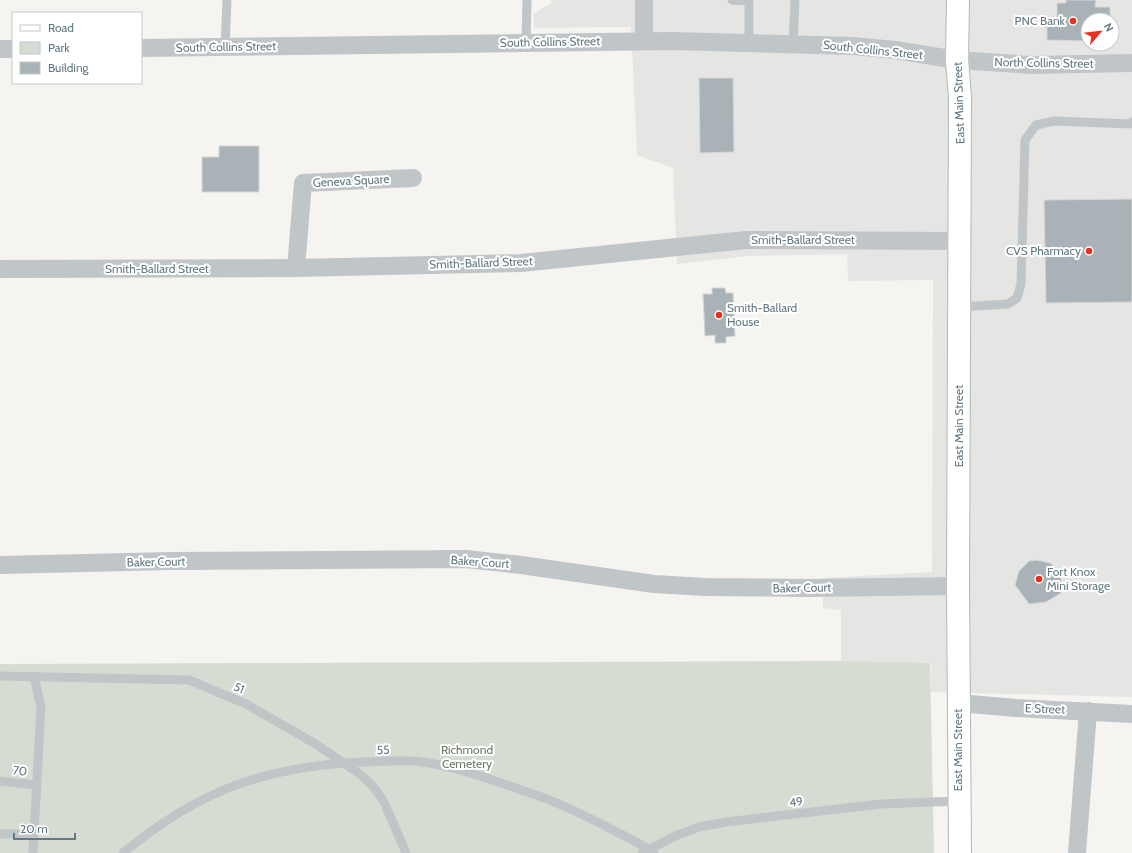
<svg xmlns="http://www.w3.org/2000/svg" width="1132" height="853" font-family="Cabin,sans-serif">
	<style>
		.built { fill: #e5e6e4; fill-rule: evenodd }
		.green { fill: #d7dcd2 }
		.building { fill: #a9b3b7; stroke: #d6d6d4 }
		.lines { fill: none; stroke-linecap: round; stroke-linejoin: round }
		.primary-casing { stroke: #b1b7ba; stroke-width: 24 }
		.service { stroke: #c0c5c7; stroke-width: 9 }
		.minor { stroke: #c0c5c7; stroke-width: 18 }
		.primary { stroke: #fff; stroke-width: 22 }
		.poi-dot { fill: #e8311e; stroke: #fff; stroke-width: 1.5 }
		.labels { text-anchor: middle; stroke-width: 4; stroke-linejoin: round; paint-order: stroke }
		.poi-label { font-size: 12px; fill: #637983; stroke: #fff; text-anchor: end }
		.street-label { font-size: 12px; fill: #637983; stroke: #fff }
		.park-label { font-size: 12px; fill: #6a7a62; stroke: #fff }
	</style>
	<rect width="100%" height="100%" fill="#f5f4f1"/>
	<!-- built -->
	<path class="built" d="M551,0h581v697l-201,-5v-28l-90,-3v-51l-18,-2v-30l109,-6 1,-292 -85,1 -1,-27 -99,2 -71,8 -4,-96 -36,-13 -6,-128 -97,1 -1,-14 18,-11zM1088,20h24v24h-24z"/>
	<!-- green -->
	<polygon class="green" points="841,661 930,663 934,853 0,853 0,664"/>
	<!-- building -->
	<g class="building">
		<polygon points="1066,0 1096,0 1095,7 1110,7 1110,20 1088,20 1088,41 1047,40 1047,23 1057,23 1057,3 1066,3"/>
		<polygon points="699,78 733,78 734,152 700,153"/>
		<polygon points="219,146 259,146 259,192 202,192 202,157 219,157"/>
		<polygon points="1132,199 1132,302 1046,303 1044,200"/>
		<polygon points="712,288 725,288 726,293 733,293 735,336 726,337 726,343 715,343 715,335 705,336 703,294 712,294"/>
		<polygon points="1036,560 1050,563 1061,573 1061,593 1046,602 1029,604 1015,585 1019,571 1029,561"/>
	</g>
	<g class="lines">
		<defs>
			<polyline id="primary" points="958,0 957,60 960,97 958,586 960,853"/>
		</defs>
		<!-- primary casing -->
		<use href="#primary" class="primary-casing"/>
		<!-- service -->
		<g class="service">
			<polyline points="732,0 749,1 749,43"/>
			<polyline points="526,42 527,0"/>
			<polyline points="793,44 795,0"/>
			<polyline points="225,48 227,0"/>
			<polyline points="960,307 1008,304 1017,298 1021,284 1025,140 1036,125 1054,121 1130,124 1132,122"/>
			<polyline points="0,676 189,680 246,704 314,743 360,774 372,785 384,802 406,853"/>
			<polyline points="0,781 36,785"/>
			<polyline points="0,834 33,834"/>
			<polyline points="33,853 41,707 34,676"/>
			<path d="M123,853c76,-63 143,-87 241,-91 19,0 39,-3 58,0 33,4 67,17 99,28 33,10 63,25 94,41 13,7 27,13 39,22"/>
			<polyline points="642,853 675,836 699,827 726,822 881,804 959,801"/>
		</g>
		<!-- minor -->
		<g class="minor">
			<polyline points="644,0 644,41"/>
			<polyline points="141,48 673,41 853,46 895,50 957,60 1032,65 1132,63"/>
			<polyline points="0,49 13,49"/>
			<polyline points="296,268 303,183 413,178"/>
			<polyline points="0,269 296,268 521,263 746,240 960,241"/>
			<polyline points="0,565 170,561 466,559 521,565 654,584 706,587 808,588 958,586"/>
			<polyline points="958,703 1016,708 1132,714"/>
			<polyline points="1077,853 1088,711"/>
		</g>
		<!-- primary -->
		<use href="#primary" class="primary"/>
	</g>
	<!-- markers -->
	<g class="poi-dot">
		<circle cx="1073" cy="21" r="4"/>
		<circle cx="1089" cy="251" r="4"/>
		<circle cx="719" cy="315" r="4"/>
		<circle cx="1039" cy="579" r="4"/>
	</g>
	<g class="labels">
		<!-- poi labels -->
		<g class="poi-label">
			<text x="1065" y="25">PNC Bank</text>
			<text x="1081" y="255">CVS Pharmacy</text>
			<text x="727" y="312" text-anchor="start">Smith-Ballard<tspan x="727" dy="14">House</tspan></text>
			<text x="1047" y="576" text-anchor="start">Fort Knox<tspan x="1047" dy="14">Mini Storage</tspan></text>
		</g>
		<!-- street labels -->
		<g class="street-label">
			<text transform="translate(550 42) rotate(-1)" y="4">South Collins Street</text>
			<text transform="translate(226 47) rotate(-1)" y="4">South Collins Street</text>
			<text transform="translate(873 50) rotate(6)" y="4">South Collins Street</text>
			<text transform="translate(1044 63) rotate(1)" y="4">North Collins Street</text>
			<text transform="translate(959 103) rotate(-92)" y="4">East Main Street</text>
			<text transform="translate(351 181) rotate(-3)" y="4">Geneva Square</text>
			<text x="803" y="244">Smith-Ballard Street</text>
			<text transform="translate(481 263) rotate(-2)" y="4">Smith-Ballard Street</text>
			<text x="157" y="273">Smith-Ballard Street</text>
			<text transform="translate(959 426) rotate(-90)" y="4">East Main Street</text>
			<text transform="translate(156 562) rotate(-1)" y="4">Baker Court</text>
			<text transform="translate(480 562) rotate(4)" y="4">Baker Court</text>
			<text transform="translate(802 588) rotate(-1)" y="4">Baker Court</text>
			<text transform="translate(239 688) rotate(23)" y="4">51</text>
			<text transform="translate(1045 709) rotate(2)" y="4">E Street</text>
			<text transform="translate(383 750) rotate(-2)" y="4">55</text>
			<text transform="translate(958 750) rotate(-90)" y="4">East Main Street</text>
			<text transform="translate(20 771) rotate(7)" y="4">70</text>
			<text transform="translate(796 802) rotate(-7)" y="4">49</text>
		</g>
		<!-- park labels -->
		<g class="park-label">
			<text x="467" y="754">Richmond<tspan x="467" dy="14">Cemetery</tspan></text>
		</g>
	</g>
	<!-- legend -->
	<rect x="12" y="12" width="130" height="72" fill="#ffffff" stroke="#c1c9cd"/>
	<rect x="20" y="25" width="20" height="6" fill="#ffffff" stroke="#c1c9cd"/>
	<text x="48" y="32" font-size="12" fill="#637983">Road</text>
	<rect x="20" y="42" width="20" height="12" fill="#d7dcd2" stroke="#c1c9cd"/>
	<text x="48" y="52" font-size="12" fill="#637983">Park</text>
	<rect x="20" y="62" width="20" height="12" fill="#a9b3b7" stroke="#c1c9cd"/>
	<text x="48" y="72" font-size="12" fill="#637983">Building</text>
	<!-- north arrow -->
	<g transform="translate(1100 32) rotate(62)"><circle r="19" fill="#ffffff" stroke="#c1c9cd"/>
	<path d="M0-3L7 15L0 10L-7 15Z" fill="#e8311e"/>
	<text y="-6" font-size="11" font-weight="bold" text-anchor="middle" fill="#637983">N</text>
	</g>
	<!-- scale -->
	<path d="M14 833v6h61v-6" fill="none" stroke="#637983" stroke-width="2"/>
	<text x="20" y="833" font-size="12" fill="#637983" stroke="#ffffff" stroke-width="3" paint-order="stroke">20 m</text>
</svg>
